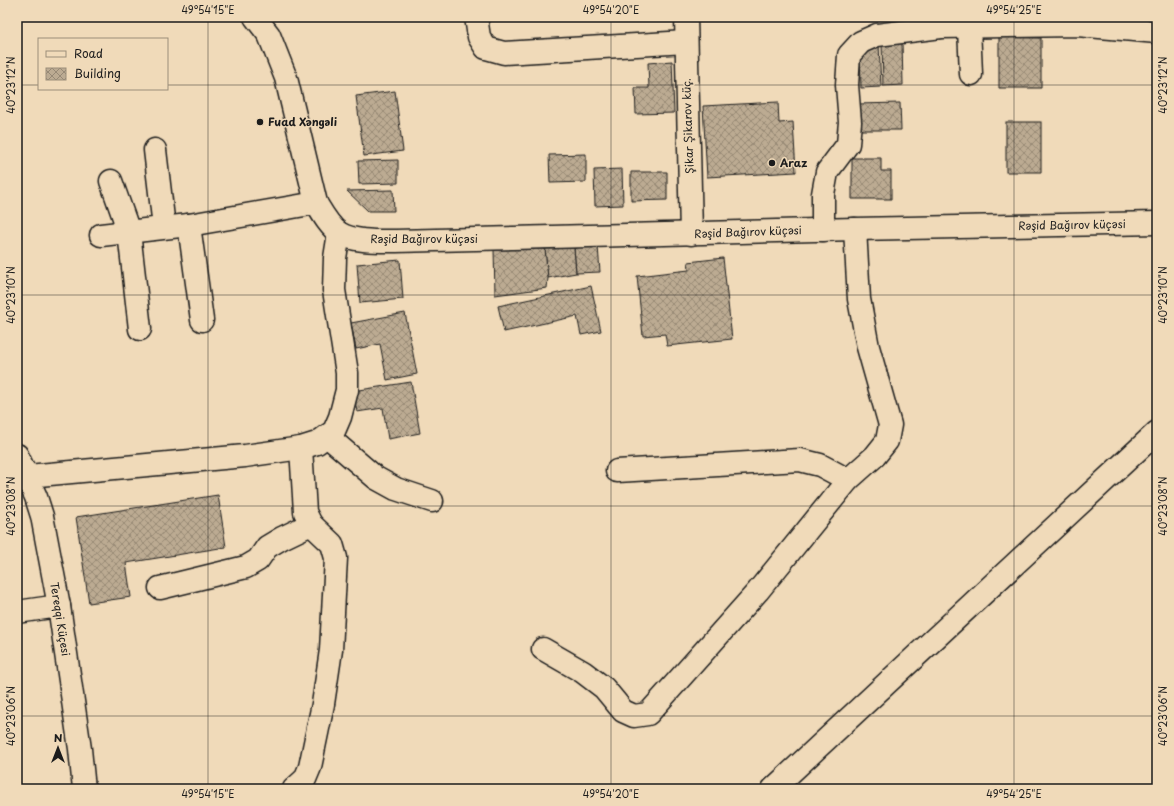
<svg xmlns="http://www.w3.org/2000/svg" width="1174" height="806" font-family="'Playpen Sans',sans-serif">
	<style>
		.building { fill: url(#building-cross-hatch); stroke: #1c1c1c }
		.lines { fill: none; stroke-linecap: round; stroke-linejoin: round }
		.minor-casing { stroke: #1c1c1c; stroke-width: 25 }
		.minor { stroke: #f0dab9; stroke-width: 22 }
		.ticks { fill: none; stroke: #1c1c1c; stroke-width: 1; stroke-opacity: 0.45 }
		.poi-dot { fill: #1c1c1c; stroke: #f0dab9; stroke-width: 1.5 }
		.labels { text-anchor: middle; stroke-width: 3; stroke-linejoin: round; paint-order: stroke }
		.poi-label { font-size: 11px; font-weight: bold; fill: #1c1c1c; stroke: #f0dab9; text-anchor: start }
		.street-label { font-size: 11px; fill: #1c1c1c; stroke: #f0dab9 }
		.neatline { fill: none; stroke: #1c1c1c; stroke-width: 1.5 }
		.ticks-label { font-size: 10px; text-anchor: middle; fill: #1c1c1c }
	</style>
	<defs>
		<pattern id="building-cross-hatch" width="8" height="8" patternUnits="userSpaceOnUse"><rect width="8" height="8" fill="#bcab92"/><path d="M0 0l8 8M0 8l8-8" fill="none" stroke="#988a76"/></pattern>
	</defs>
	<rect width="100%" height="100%" fill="#f0dab9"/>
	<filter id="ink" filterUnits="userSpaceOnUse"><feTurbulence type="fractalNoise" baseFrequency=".025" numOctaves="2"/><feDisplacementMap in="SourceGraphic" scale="8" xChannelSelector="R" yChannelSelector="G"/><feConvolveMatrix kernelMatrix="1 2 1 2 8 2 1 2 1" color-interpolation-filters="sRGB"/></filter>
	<g filter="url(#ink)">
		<!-- building -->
		<g class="building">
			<polygon points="999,37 1041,38 1041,88 999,88"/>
			<polygon points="902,42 903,85 883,86 882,43"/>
			<polygon points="879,44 881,87 861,88 860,45"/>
			<polygon points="672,61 674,113 636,114 635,88 649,88 648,63"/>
			<polygon points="395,91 403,151 364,156 356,96"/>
			<polygon points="778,102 779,123 793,122 796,172 707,177 703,106"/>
			<polygon points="900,103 901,130 857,130 857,104"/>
			<rect x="1006" y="122" width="35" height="50"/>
			<polygon points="586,154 586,182 550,183 549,155"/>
			<polygon points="852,158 881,158 881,171 891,171 891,199 852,199"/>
			<polygon points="398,160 398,183 359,184 358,161"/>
			<polygon points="622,169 623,205 595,206 594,170"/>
			<polygon points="631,172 667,172 667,200 631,201"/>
			<polygon points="393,190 394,211 368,211 347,191"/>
			<polygon points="598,246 600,272 576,273 574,248"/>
			<polygon points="574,248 576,273 548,278 545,249"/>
			<polygon points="494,249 545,249 548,278 547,288 495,295"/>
			<polygon points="723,258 732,339 667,346 665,334 643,336 637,276 689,270 688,262"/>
			<polygon points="400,260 403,299 360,303 357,264"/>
			<polygon points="591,286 601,331 581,335 577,316 504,332 498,306"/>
			<polygon points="405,313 417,374 387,380 380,344 356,349 351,323"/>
			<polygon points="411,382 420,433 388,439 383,408 357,412 353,391"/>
			<polygon points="218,495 226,547 126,563 131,597 89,603 76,517"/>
		</g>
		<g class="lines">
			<defs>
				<g id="minor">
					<path d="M255,17l14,18 17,43 30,125c6,10 13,23 23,30 14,9 40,8 57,8l459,-12 302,-6"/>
					<polyline points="476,17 479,37 486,48 504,53 686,42"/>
					<polyline points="686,17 691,234"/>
					<polyline points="969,27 971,74"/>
					<polyline points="155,150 164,227"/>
					<polyline points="111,181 129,232 140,329"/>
					<polyline points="189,225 202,320"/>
					<polyline points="823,230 823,194 827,172 848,144 850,122 847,85 849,55 861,42 877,35 941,27 1077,25 1157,32"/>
					<polyline points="101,235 189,225 316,203"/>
					<polyline points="327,436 376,478 396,489 432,501"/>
					<polyline points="17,455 36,497 42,516 59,606 80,749 84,789"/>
					<polyline points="617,471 800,460 820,465 848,480"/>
					<polyline points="17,477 245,456 301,448 317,443 334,431 340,417 347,390 347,373 334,290 335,258 339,233"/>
					<polyline points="160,588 246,567 258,560 267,547 282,538 311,524"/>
					<polyline points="17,612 59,606"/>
					<polyline points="543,649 583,672 604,688 623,711 634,716 648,714 758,591 848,480 875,456 887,441 890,425 868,347 859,299 855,229"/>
					<polyline points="294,789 305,779 310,767 323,704 331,650 336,558 332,544 311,524 305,512 301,448"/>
					<polyline points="773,789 1157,432"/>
				</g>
			</defs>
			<!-- minor casing -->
			<use href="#minor" class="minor-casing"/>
			<!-- minor -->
			<use href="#minor" class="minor"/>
		</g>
	</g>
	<!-- ticks -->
	<path class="ticks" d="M208,17v772M611,17v772M1014,17v772M17,85h22M167,85h990M17,295h1140M17,506h1140M17,716h1140"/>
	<!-- markers -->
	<g class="poi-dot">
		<circle cx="260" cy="122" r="4"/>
		<circle cx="772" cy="163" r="4"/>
	</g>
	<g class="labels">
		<!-- poi labels -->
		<g class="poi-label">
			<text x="268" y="126">Fuad Xəngəli</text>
			<text x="780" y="167">Araz</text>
		</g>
		<!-- street labels -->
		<g class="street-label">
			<text transform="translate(688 126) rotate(-92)" y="4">Şikar Şikarov küç.</text>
			<text transform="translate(1072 225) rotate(-1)" y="4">Rəşid Bağırov küçəsi</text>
			<text transform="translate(748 232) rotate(-2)" y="4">Rəşid Bağırov küçəsi</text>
			<text x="424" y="243">Rəşid Bağırov küçəsi</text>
			<text transform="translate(60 619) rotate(81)" y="4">Tereqqi Küçesi</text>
		</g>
	</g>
	<!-- margin -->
	<rect width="1174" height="806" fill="none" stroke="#f0dab9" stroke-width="44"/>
	<!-- legend -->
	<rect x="38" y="38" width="130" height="52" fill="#f0dab9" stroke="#9b8e7a"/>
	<rect x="46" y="51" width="20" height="6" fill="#f0dab9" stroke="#9b8e7a"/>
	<text x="74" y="58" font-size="12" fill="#1c1c1c">Road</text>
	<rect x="46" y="68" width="20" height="12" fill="url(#building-cross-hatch)" stroke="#9b8e7a"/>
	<text x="74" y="78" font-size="12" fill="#1c1c1c">Building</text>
	<!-- north arrow -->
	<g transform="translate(58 748)" stroke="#f0dab9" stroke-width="3" paint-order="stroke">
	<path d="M0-3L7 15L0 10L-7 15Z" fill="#1c1c1c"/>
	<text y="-6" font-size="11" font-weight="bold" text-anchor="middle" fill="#1c1c1c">N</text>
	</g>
	<rect x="22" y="22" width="1130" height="762" class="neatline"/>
	<g class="ticks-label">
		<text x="208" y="14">49°54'15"E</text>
		<text x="611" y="14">49°54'20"E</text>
		<text x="1014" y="14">49°54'25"E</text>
		<text transform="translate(11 85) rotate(-90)" y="4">40°23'12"N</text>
		<text transform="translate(1163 85) rotate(-90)" y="4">40°23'12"N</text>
		<text transform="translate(11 295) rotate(-90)" y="4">40°23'10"N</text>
		<text transform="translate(1163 295) rotate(-90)" y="4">40°23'10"N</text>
		<text transform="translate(11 506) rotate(-90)" y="4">40°23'08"N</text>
		<text transform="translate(1163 506) rotate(-90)" y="4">40°23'08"N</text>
		<text transform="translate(11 716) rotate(-90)" y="4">40°23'06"N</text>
		<text transform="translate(1163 716) rotate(-90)" y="4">40°23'06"N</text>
		<text x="208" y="798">49°54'15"E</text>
		<text x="611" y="798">49°54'20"E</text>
		<text x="1014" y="798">49°54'25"E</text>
	</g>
</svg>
